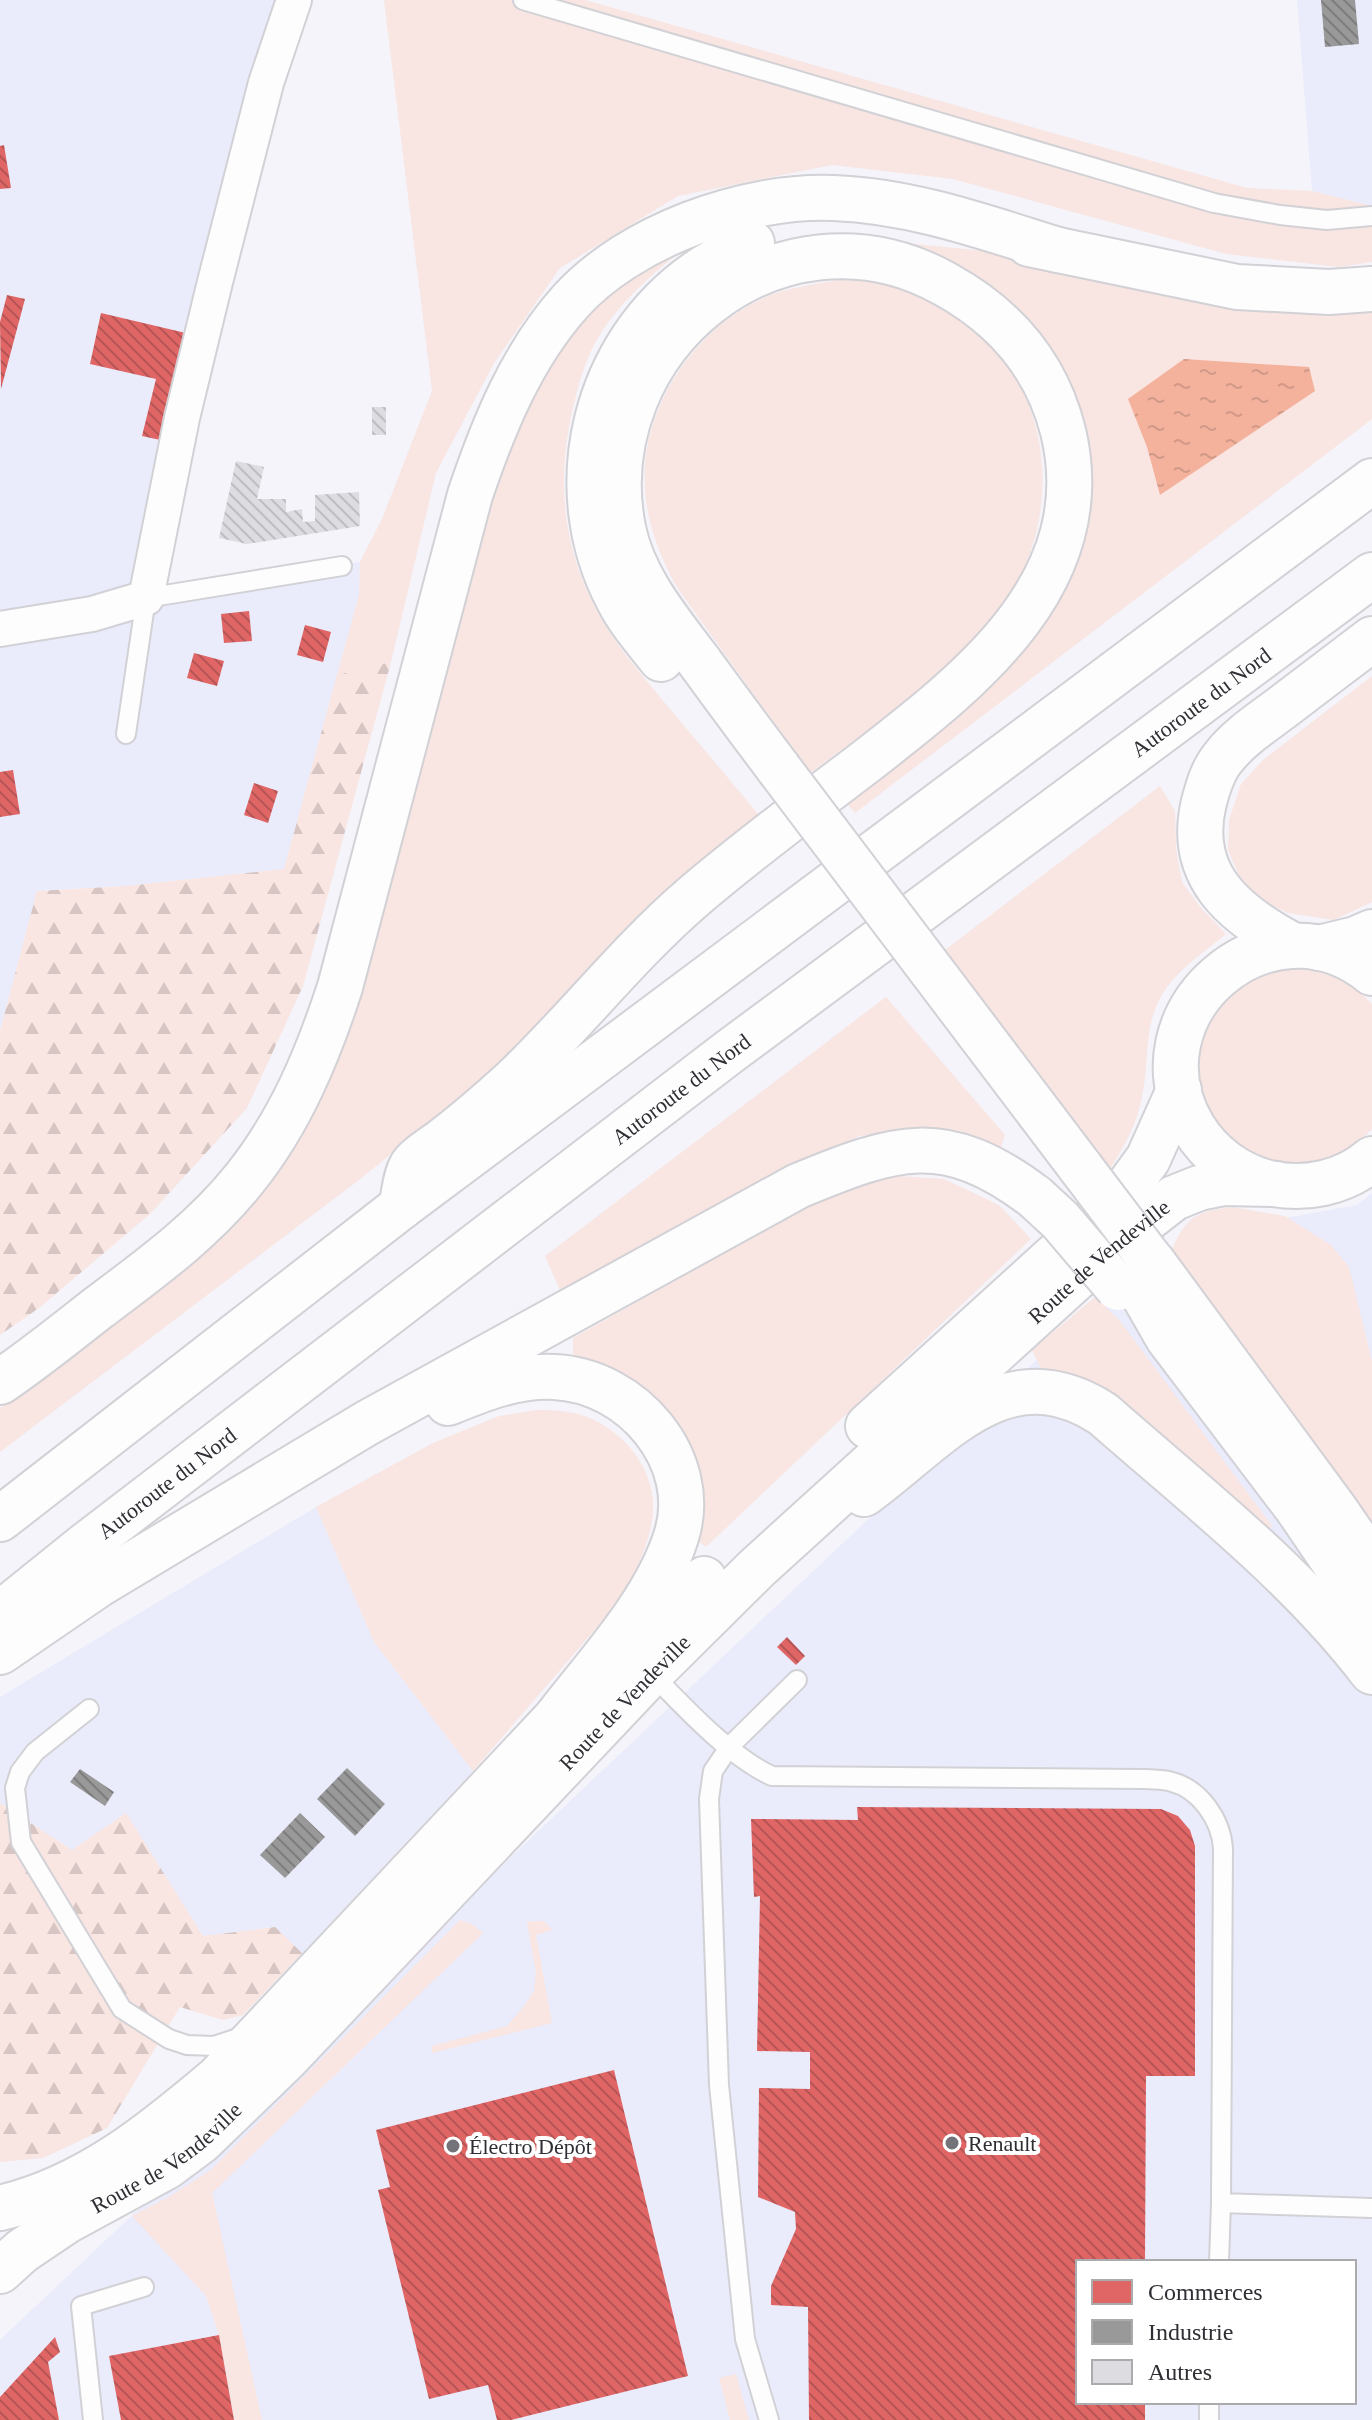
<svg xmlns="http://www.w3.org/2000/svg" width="1372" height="2420" font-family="Georgia,serif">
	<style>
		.built { fill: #eaecfb; fill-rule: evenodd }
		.grass { fill: #f9e5e1 }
		.forest { fill: url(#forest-firs) }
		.water { fill: url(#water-ripples) }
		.shops { fill: url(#shops-back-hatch) }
		.industry { fill: url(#industry-back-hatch) }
		.building { fill: url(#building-back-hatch) }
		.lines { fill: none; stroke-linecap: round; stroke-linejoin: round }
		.lane-casing { stroke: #d1d1d6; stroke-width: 22 }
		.street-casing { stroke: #d1d1d6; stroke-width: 38 }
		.secondary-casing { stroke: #d1d1d6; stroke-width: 48 }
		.primary-casing { stroke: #d1d1d6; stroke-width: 48 }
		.highway-casing { stroke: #d1d1d6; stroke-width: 48 }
		.lane { stroke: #fdfdfe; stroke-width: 18 }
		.street { stroke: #fdfdfe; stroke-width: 34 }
		.secondary { stroke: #fdfdfe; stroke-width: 44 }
		.primary { stroke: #fdfdfe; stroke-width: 44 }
		.highway { stroke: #fdfdfe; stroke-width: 44 }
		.highway-bridge-casing { stroke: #d1d1d6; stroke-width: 48; stroke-linecap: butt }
		.highway-bridge { stroke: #fdfdfe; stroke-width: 44 }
		.poi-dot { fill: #737379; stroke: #fff; stroke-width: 3 }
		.labels { text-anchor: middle; stroke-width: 8; stroke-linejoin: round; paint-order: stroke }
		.street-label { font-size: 22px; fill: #2e2e34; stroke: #fff }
		.poi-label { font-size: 22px; fill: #2e2e34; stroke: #fff; text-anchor: start }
	</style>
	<defs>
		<pattern id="forest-firs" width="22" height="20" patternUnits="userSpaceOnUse" patternTransform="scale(2)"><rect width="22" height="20" fill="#f9e5e1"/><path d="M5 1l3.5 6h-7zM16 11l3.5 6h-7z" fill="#d6c5c2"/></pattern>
		<pattern id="water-ripples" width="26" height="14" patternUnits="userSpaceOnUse" patternTransform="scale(2)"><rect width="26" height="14" fill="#f4b29d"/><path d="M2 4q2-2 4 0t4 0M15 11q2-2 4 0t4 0" fill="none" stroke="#d29988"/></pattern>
		<pattern id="shops-back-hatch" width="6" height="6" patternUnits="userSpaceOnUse" patternTransform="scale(2)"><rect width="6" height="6" fill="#e06666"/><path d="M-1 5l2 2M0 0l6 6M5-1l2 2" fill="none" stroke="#b65455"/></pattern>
		<pattern id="industry-back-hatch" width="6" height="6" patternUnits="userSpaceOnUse" patternTransform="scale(2)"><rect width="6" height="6" fill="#999"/><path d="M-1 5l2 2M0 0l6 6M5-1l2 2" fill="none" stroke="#7d7d7e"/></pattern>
		<pattern id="building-back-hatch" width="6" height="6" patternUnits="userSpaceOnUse" patternTransform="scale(2)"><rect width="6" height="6" fill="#dcdce1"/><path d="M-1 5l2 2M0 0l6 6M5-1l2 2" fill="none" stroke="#bdbdc2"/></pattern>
	</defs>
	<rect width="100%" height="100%" fill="#f4f4fa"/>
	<!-- built -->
	<g class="built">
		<polygon points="0,0 294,0 146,597 360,562 359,595 284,869 125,886 37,891 0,1031"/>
		<polygon points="1297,0 1372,0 1372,206 1312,191"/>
		<path d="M1372,1193v1227h-1372v-80l1081,-1022 187,-97 89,-16zM1078,2262h276v140h-276z"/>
		<polygon points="316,1507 374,1642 473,1771 302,1953 274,1927 203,1937 126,1814 72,1850 0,1803 0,1697"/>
	</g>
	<!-- grass -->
	<g class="grass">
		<polygon points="384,0 585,0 1247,188 1312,191 1372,206 1372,262 1339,267 1226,254 953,179 832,165 678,196 560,268 494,363 436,473 391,662 337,675 359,595 360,562 382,519 432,391"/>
		<polygon points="875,240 1005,253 1372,306 1372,419 855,813 842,798 1030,639 1071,576 1086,515 1053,357 998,291 937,259"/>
		<path d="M676,255c-32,26 -62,53 -82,90 -10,19 -16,42 -21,63 -18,76 -10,149 32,217 16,27 39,52 59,77 31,37 63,74 94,112l-86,72 -91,97 -114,110 -112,90 -355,269v-44l179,-135 84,-89 237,-718 43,-93 46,-68 62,-40z"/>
		<path d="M839,280c14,1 29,0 42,3 45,13 93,41 122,77 57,72 49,181 -3,251 -46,65 -127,114 -190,162l-134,-187c-15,-28 -26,-55 -30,-86 -11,-79 40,-163 110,-198 26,-14 54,-17 83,-22z"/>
		<polygon points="1372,676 1372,902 1334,920 1288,913 1259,899 1239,876 1228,850 1229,820 1241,784 1263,760"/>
		<path d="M1160,786l15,25 1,38 6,33 19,26 25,26c-24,20 -57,41 -69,71 -13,29 -8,56 -14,86 -4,29 -18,55 -34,79l-164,-220z"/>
		<path d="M1291,969c32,0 59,11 81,35v125c-88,90 -220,-16 -157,-114 18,-28 44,-41 76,-46z"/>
		<polygon points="886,997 1005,1135 999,1153 918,1128 859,1136 562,1295 545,1256"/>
		<polygon points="898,1176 944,1179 999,1205 1031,1239 706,1547 695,1539 704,1497 695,1457 666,1412 625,1377 573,1355 573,1338 812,1204 855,1186"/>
		<path d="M1232,1207l53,9 46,29 18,22 23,94v165l-201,-275c16,-35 24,-39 61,-44z"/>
		<polygon points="1095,1297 1120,1321 1273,1527 1260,1530 1043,1373 1032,1350"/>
		<path d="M537,1410c16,0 33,1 48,6 37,14 67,49 68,88 1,32 -17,66 -30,93l-150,174 -99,-129 -58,-135 117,-64 66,-27z"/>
		<polygon points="460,1920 472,1924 483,1933 212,2193 262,2420 234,2420 219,2335 206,2296 132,2216 172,2195 212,2169"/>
		<polygon points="535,1921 544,1921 552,1930 536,1935 552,2023 432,2053 432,2046 507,2026 524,2006 534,1991 536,1973 527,1922"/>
		<polygon points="736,2374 749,2420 730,2420 719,2378"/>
	</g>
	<!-- forest -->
	<g class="forest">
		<polygon points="391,662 303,986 247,1108 150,1214 39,1308 0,1335 0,1031 37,891 126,886 284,869 337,675"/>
		<polygon points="0,1803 72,1850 126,1813 203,1936 275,1927 302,1953 243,2015 223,2020 180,2007 107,2128 43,2158 0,2162"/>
	</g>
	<!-- water -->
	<polygon class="water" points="1184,359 1309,367 1315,391 1160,495 1147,447 1128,399"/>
	<!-- shops -->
	<g class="shops">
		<polygon points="4,145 11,188 0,189 0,146"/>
		<polygon points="7,295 25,299 1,389 0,322"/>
		<polygon points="101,313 190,334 165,441 142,436 156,379 90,364"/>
		<polygon points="249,611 252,641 224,643 221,614"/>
		<polygon points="305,625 331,632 323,662 297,655"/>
		<polygon points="194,653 224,661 217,686 187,678"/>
		<polygon points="13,770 20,814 0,817 0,772"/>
		<polygon points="254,783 278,791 268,823 244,815"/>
		<polygon points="787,1637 805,1656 796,1665 777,1647"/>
		<polygon points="857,1807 1161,1809 1178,1816 1190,1830 1195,1846 1195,2076 1146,2076 1145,2262 1078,2262 1078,2402 1145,2402 1145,2420 809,2420 808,2307 771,2305 771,2286 796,2229 795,2212 758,2197 759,2088 810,2089 810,2052 757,2051 760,1896 754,1897 751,1819 858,1820"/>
		<polygon points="614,2070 688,2376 511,2420 497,2420 488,2385 429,2399 378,2190 390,2187 376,2130"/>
		<polygon points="219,2335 234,2420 121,2420 109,2356"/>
		<polygon points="55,2337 60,2352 48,2362 59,2420 0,2420 0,2397"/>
	</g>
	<!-- industry -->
	<g class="industry">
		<polygon points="1321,0 1355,0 1359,44 1325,47"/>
		<polygon points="347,1768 385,1804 355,1836 317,1799"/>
		<polygon points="80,1769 114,1792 105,1806 70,1782"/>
		<polygon points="300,1813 325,1837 285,1878 260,1855"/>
	</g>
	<!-- building -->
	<g class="building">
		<rect x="372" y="407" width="14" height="28"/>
		<polygon points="236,461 264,467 257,499 286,499 286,512 302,509 303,522 315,521 315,495 359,492 360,526 247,544 219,538"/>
	</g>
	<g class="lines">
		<defs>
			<g id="lane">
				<polyline points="523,0 1214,203 1280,215 1327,220 1372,216"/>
				<polyline points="126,734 146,598 342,566"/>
				<path d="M651,1673c32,33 79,84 121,103l374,3c8,1 18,0 26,3 28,7 49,38 51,66l-2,355 151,5"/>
				<polyline points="89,1709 35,1752 20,1772 15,1788 21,1842 122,2009 169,2039 187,2045 214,2046 244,2036"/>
				<polyline points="1219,2262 1221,2203"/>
				<polyline points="93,2420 81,2306 144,2287"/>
				<polyline points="769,2420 745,2339 719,2085 709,1799 713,1771 730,1746 797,1680"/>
				<polyline points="1209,2420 1209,2402"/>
			</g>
			<polyline id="street" points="0,629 92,614 146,598 182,418 215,282 266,83 294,0"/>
			<g id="secondary">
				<polyline points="1319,948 1356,939 1372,932"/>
				<path d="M864,1494c76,-55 140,-144 239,-80 93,82 193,159 269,258"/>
			</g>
			<g id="primary">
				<path d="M1372,973c-103,-83 -246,40 -179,154 17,28 44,48 76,56 36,8 75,0 103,-24"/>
				<polyline points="868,1426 1121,1196 1148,1159 1179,1090"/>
				<path d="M0,2208c86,-20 152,-74 218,-130l338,-360 148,-139"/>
				<path id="s1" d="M0,2271l22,-20 43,-29 101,-55 35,-26 85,-82 365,-386 106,-105 349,-317 68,-53 25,-10 25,-5 52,1"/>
			</g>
			<g id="highway">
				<polyline points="1029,244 1237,287 1329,292 1372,289"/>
				<path d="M661,659c-15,-19 -32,-38 -43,-60 -59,-112 -24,-255 80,-327 17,-12 35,-20 54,-29"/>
				<path d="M1292,945c-58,-31 -106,-70 -88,-143 4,-15 9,-32 19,-44 16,-21 40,-36 61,-52 29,-22 59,-45 88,-67"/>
				<polyline points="978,1032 1081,1168"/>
				<path d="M401,1207c3,-11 4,-30 10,-40 5,-9 22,-19 31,-26 25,-19 48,-39 71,-60 62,-59 115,-128 180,-184 55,-47 113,-90 171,-134 104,-81 236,-180 199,-332 -17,-67 -58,-114 -118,-147 -166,-93 -357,63 -322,244 10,51 46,93 76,133 26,36 53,72 80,108"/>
				<polyline points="1152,1261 1334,1508 1372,1563"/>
				<polyline points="1133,1277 1168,1338 1297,1508 1372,1618"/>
				<path d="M0,1382c34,-23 66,-49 98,-74 52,-39 106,-78 147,-130 45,-56 73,-123 95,-191l130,-492c23,-68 51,-138 100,-193 59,-66 176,-108 264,-104 78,3 150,29 224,52"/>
				<path d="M448,1403c34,-14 69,-28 106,-26 78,3 147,83 122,160 -21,66 -78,126 -120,181"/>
				<polyline points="0,1519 401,1207 1372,481"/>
				<path id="s2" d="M0,1614l87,-70 642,-492 643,-477"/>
				<path d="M0,1652l98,-67 269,-162 431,-237c97,-40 146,-58 237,11"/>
			</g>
		</defs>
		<!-- lane casing -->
		<use href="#lane" class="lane-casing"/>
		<!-- street casing -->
		<use href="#street" class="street-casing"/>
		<!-- secondary casing -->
		<use href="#secondary" class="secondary-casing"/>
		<!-- primary casing -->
		<use href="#primary" class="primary-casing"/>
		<!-- highway casing -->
		<use href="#highway" class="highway-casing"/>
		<!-- lane -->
		<use href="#lane" class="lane"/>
		<!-- street -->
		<use href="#street" class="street"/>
		<!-- secondary -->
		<use href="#secondary" class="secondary"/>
		<!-- primary -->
		<use href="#primary" class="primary"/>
		<!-- highway -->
		<use href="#highway" class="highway"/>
		<defs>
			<g id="highway-bridge">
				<polyline points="779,769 978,1032"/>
				<polyline points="1081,1168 1150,1259"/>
				<polyline points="1035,1197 1060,1220 1118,1288"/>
			</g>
		</defs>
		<!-- highway-bridge casing -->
		<use href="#highway-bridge" class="highway-bridge-casing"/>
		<!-- highway-bridge -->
		<use href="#highway-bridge" class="highway-bridge"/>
	</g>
	<!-- markers -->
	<g class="poi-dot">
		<circle cx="952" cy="2143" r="8"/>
		<circle cx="453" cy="2146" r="8"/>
	</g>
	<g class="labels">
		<!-- street labels -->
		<g class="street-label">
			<text dy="8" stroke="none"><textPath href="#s2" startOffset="1508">Autoroute du Nord</textPath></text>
			<text dy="8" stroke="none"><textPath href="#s2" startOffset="860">Autoroute du Nord</textPath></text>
			<text dy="8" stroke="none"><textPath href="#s1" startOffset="1498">Route de Vendeville</textPath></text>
			<text dy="8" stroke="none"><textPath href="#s2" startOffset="212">Autoroute du Nord</textPath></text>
			<text dy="8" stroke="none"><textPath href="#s1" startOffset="850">Route de Vendeville</textPath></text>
			<text dy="8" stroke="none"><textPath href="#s1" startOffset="202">Route de Vendeville</textPath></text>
		</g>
		<!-- poi labels -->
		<g class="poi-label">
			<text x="968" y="2151">Renault</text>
			<text x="469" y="2154">Électro Dépôt</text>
		</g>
	</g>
	<!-- legend -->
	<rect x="1076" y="2260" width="280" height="144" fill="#ffffff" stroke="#ababae" stroke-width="2"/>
	<rect x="1092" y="2280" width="40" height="24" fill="#e06666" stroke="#ababae" stroke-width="2"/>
	<text x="1148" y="2300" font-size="24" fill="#2e2e34">Commerces</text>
	<rect x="1092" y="2320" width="40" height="24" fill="#999999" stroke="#ababae" stroke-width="2"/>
	<text x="1148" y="2340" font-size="24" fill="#2e2e34">Industrie</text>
	<rect x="1092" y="2360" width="40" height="24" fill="#dcdce1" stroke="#ababae" stroke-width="2"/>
	<text x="1148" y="2380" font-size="24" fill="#2e2e34">Autres</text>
</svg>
